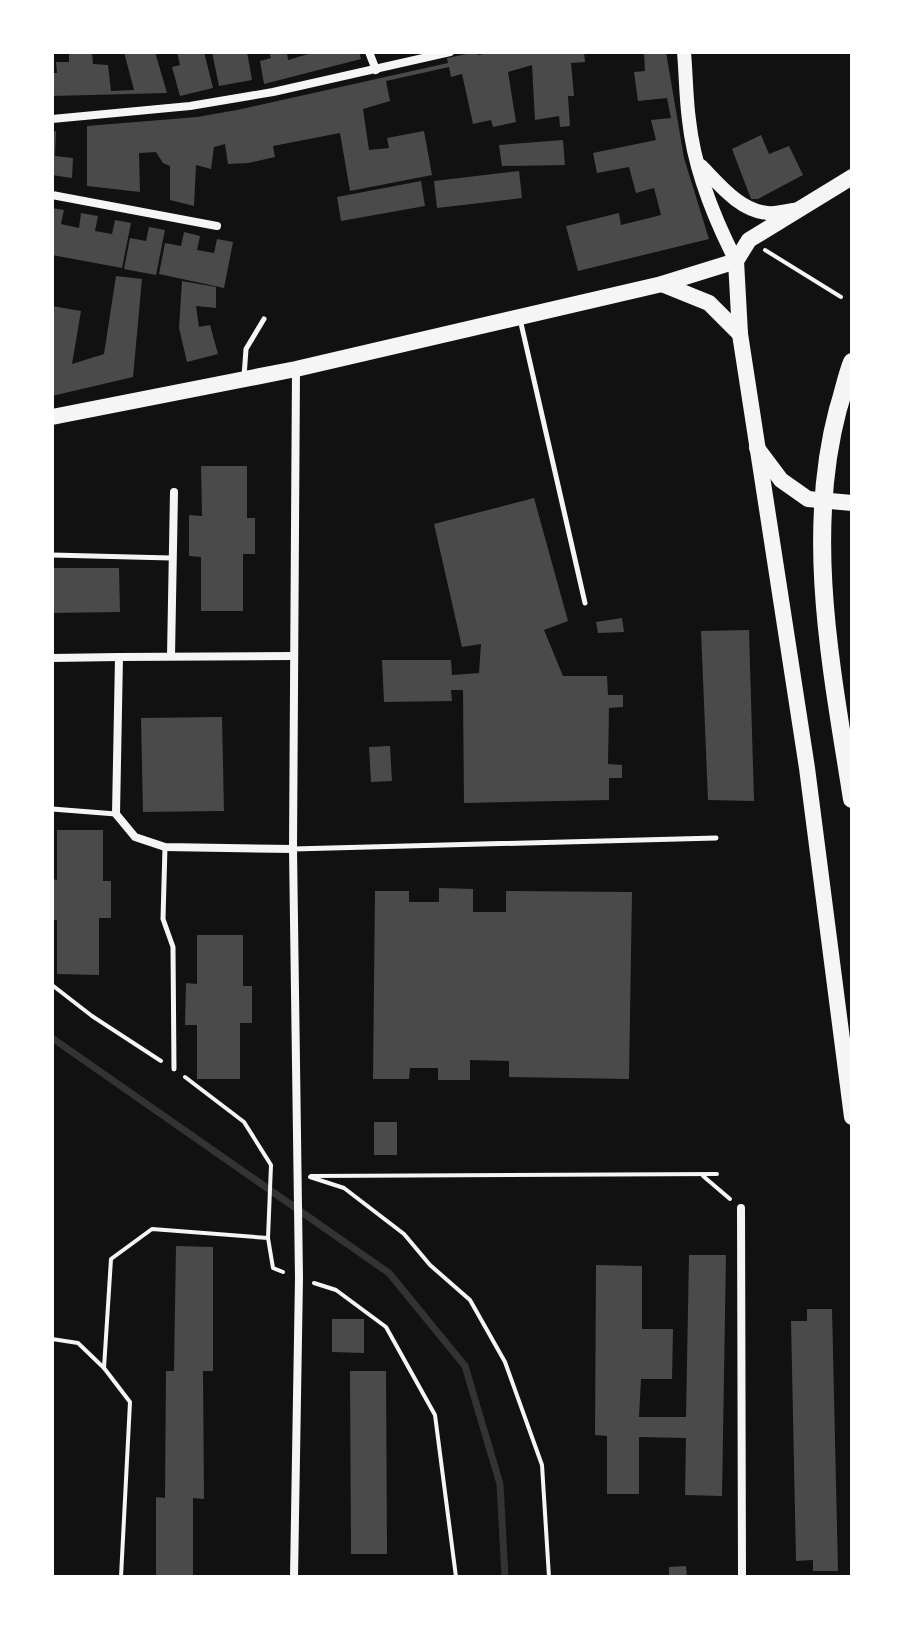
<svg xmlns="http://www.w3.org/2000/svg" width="904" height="1629" font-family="Jost,sans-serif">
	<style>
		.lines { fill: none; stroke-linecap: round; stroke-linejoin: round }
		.stream { stroke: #333; stroke-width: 7 }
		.building { fill: #4a4a4a }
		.path { stroke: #f5f5f5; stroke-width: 4 }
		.service { stroke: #f5f5f5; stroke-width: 5 }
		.minor { stroke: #f5f5f5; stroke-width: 8 }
		.tertiary { stroke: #f5f5f5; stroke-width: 14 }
		.secondary { stroke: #f5f5f5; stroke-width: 16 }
		.primary { stroke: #f5f5f5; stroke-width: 18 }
	</style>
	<rect width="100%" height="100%" fill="#111"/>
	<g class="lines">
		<!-- stream -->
		<polyline class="stream" points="52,1038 389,1273 465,1366 500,1484 505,1577"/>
	</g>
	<!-- building -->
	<g class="building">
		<polygon points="69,52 92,52 93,64 108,65 111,91 134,90 124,52 155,52 167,93 52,96 52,73 57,73 56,62 69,62"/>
		<polygon points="177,52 204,52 213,88 180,96 172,67 180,65"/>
		<polygon points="212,52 247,52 252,80 219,86"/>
		<polygon points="269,52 287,52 288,60 315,52 359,52 361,59 264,84 260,61 271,58"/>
		<polygon points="476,52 478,55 495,52 584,52 585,62 571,63 574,96 568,96 570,126 560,127 559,116 535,120 532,65 508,72 516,122 493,127 491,120 473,124 462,74 451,77 449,67 386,81 390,101 363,109 369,150 389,148 387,138 424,131 432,175 350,191 340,133 273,146 275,157 248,163 228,164 225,144 214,147 211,169 196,165 194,206 170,200 170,166 163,163 156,152 139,153 140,192 87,186 87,126 197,117 237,110 448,63 447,58"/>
		<polygon points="644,52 666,52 684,158 709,239 578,271 566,226 619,213 621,225 661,215 654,188 636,193 629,167 597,173 593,153 656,140 651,120 671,118 667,98 638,101 634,72 645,71"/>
		<polygon points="56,131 55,156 73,158 72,178 52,175 52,132"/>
		<polygon points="761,135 769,154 789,146 803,175 758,199 751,199 732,149"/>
		<polygon points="563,140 565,165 502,166 499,145"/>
		<polygon points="519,171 522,198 437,208 434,181"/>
		<polygon points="421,181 425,206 341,221 337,197"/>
		<polygon points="52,208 64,210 61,224 79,228 81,213 98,216 95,231 112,234 115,220 131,223 122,268 52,255"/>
		<polygon points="149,227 165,230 156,275 124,269 130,238 146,241"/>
		<polygon points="184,232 200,236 197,250 214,253 217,239 233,242 224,288 159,274 165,243 181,246"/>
		<polygon points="116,276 142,279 133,377 52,396 52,306 81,311 72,364 104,354"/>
		<polygon points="182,281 216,287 216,308 196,306 199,327 210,325 218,354 187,362 179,328"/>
		<polygon points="201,466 247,466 247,518 255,518 255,554 243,554 243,611 201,611 201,557 189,556 189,515 202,516"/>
		<polygon points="534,498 568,621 544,630 563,676 607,676 608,695 623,695 623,707 609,708 608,764 622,765 622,778 609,778 609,800 464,803 463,690 451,690 452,701 384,702 382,660 451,660 452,675 479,673 481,644 462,647 434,524"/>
		<polygon points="52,568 119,568 120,612 52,613"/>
		<polygon points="622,618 624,632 598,633 596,622"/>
		<polygon points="749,630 754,801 708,800 701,631"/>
		<polygon points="222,717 224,811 143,812 141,718"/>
		<polygon points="390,746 392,781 371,782 369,747"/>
		<polygon points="57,830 103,830 103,881 111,881 111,918 99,918 99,975 57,974 57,920 52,920 52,879 57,880"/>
		<polygon points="439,888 473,889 473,912 506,912 506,891 632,892 629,1079 509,1077 509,1061 470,1060 470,1080 438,1080 438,1068 410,1068 409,1079 373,1079 375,891 409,891 409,902 439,902"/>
		<polygon points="197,935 243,935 243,986 252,986 252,1023 240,1023 240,1079 197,1079 197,1025 185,1025 186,983 197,984"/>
		<rect x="374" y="1122" width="23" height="33"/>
		<polygon points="176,1246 213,1247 213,1371 203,1371 204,1499 193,1498 193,1577 156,1577 156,1497 165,1498 166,1371 174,1371"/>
		<polygon points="689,1255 726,1255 722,1496 685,1495 686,1438 639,1437 639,1494 607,1494 607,1436 595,1435 596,1265 642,1266 642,1329 673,1329 672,1379 641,1379 639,1417 686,1417"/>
		<polygon points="807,1309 832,1309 838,1571 813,1571 813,1560 796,1561 791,1321 807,1321"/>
		<polygon points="332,1319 364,1319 364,1353 332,1352"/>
		<polygon points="350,1371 386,1371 387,1554 351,1554"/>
		<polygon points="686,1566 687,1577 669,1577 669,1567"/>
	</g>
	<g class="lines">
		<!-- path -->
		<g class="path">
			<polyline points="765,250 841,297"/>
			<polyline points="52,985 92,1016 161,1061"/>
			<polyline points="185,1077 244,1122 271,1165 268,1238 273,1268 283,1272"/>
			<polyline points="311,1176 717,1174"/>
			<polyline points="703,1176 730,1199"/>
			<polyline points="310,1177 344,1188 404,1234 430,1265 470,1300 505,1362 542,1465 549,1577"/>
			<polyline points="314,1283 336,1290 386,1327 435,1415 456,1577"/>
			<polyline points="52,1339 78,1343 104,1368"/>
			<polyline points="121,1577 130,1402 104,1368 111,1259 152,1229 268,1238"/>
		</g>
		<!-- service -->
		<g class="service">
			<polyline points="520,319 585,603"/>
			<polyline points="244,377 246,349 264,319"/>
			<polyline points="52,555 171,558"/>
			<polyline points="52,809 116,814"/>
			<polyline points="165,847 163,919 173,947 174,1069"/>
			<polyline points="293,849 716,838"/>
		</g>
		<!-- minor -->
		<g class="minor">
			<polyline points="369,52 376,70"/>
			<polyline points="52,119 190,106 273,92 450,52"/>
			<polyline points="52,195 217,226"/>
			<polyline points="171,656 174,492"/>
			<polyline points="293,656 119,657 116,814 135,837 165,847 293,849"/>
			<polyline points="52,658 119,657"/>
			<polyline points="741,1208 742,1577"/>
			<polyline points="294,1577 299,1278 293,849 296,369"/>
		</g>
		<!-- tertiary -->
		<g class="tertiary">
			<path d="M684,52c2,23 2,46 5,68 5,48 25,98 47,141"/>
			<path d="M701,166c18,18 38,44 66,47 9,1 21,-2 31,-4"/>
		</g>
		<!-- secondary -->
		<g class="secondary">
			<polyline points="852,177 749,240 736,261 740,334 807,768 852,1117"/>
			<polyline points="662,284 709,303 740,334"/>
			<polyline points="52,417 296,369 662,284 736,261"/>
			<polyline points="757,448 781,480 808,499 852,503"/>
		</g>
		<!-- primary -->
		<path class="primary" d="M852,362c-6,15 -9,32 -14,47 -34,128 -6,262 14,390"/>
	</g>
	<!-- border -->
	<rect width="904" height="1629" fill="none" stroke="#ffffff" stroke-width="108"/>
</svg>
